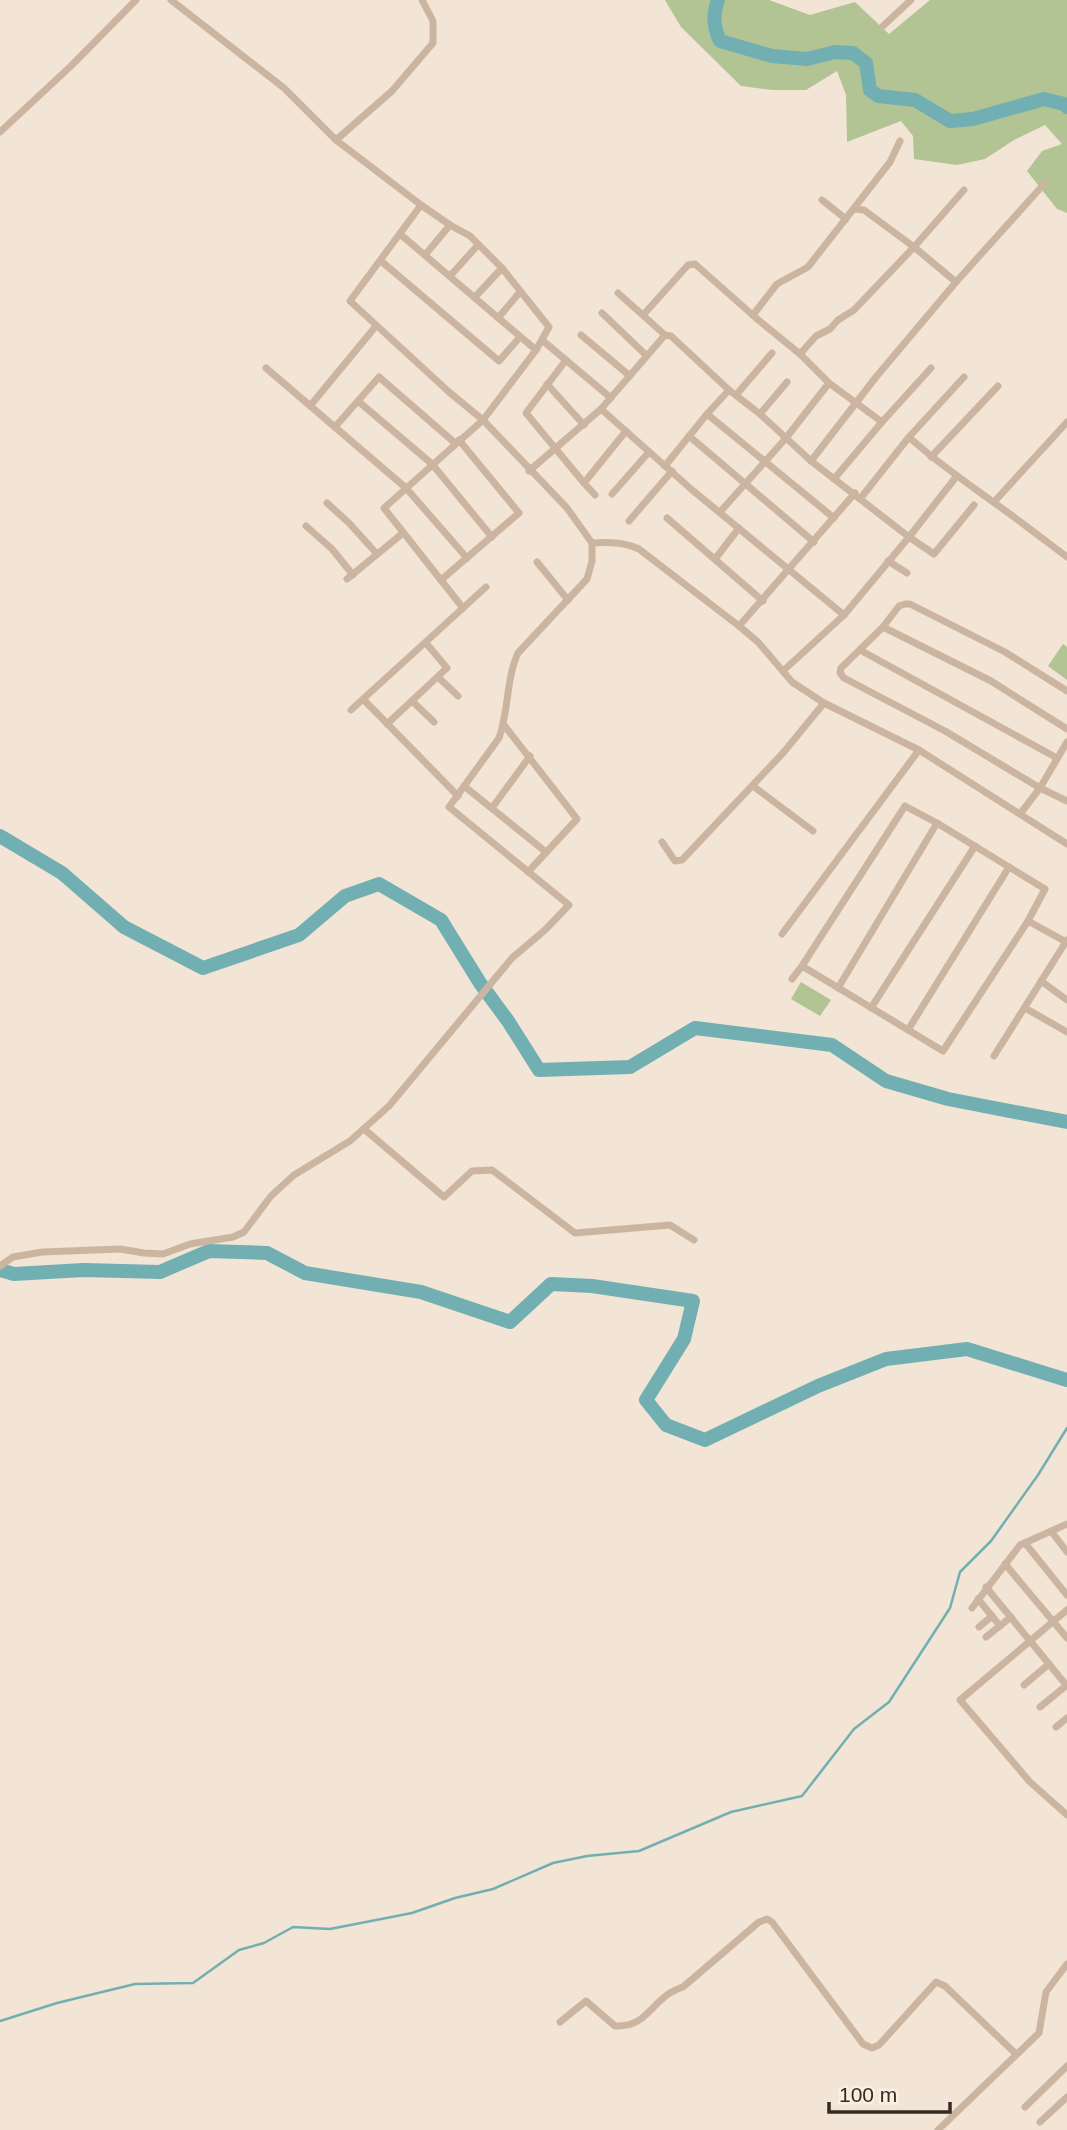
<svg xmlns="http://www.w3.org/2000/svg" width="1067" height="2130" font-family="Helvetica,sans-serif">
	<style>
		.green { fill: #b2c394 }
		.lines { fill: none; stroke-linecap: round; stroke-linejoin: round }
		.stream { stroke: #72afb2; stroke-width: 2.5 }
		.river { stroke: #72afb2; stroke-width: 14 }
		.street { stroke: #ccb5a0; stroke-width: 7 }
	</style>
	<rect width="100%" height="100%" fill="#f3e5d5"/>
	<!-- green -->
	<g class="green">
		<polygon points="665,0 769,0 810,15 855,2 889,34 930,0 1067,0 1067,213 1057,209 1027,171 1042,151 1062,144 1045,125 1014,140 985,159 957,165 914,159 913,136 901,121 847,142 846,95 837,71 806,90 773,90 741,86 681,27"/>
		<polygon points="1063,644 1067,647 1067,680 1048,666"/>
		<polygon points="801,982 831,1000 820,1016 791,999"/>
	</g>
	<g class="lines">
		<!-- stream -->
		<polyline class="stream" points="0,2021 57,2003 135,1984 193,1983 239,1950 264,1943 293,1927 330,1929 412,1913 455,1898 493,1889 553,1863 587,1856 639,1851 731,1812 802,1796 854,1729 889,1702 950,1608 960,1572 991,1541 1038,1475 1067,1428"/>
		<!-- river -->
		<g class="river">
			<path d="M718,0c-5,15 -5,26 2,41l52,15 35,3 28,-7 18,1 13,10 4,27 8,6 37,4 35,21 23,-2 71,-20 20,5 3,3"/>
			<polyline points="0,836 62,873 124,927 203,968 299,935 345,896 379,884 441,920 480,983 508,1021 539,1070 630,1067 695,1028 832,1045 886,1081 948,1099 1067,1122"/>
			<polyline points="0,1270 14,1274 83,1270 160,1272 209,1251 267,1253 305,1273 421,1292 510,1322 551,1284 592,1286 693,1301 684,1339 646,1400 666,1425 705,1440 818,1386 886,1359 967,1349 1067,1380"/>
		</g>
		<!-- street -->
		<g class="street">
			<polyline points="171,0 284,88 336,140 421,205 450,225 470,236 502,268 549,327 536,350 483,420 384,508 463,608"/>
			<polyline points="883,26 911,0"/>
			<polyline points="0,132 71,66 136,0"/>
			<polyline points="336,140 392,91 433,43 433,21 422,0"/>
			<polyline points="822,200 846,219"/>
			<polyline points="854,209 864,210 914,247 964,190"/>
			<polyline points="400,234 536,350"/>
			<polyline points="425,255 450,225"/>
			<polyline points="381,261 499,361 520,337"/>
			<polyline points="450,276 478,245"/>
			<polyline points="956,282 1044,184"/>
			<polyline points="618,293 665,335"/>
			<polyline points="475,297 502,268"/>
			<polyline points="602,313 647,356"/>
			<polyline points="644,314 688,265 695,264 756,318 800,354 829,383 882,422 834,479"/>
			<polyline points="753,315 777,284 808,267 890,162 900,141"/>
			<polyline points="498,318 520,292"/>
			<polyline points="581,335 630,376"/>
			<polyline points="542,340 611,398"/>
			<polyline points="800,354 816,336 830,329 838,320 854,310 914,247 956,282 876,377 811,461"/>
			<polyline points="566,360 526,413 584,483 626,431"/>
			<polyline points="266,368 406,488 467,558"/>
			<polyline points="547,384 584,425"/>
			<polyline points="736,395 772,353"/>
			<polyline points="358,401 432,464 492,537"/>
			<polyline points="310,406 376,326"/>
			<polyline points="601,409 691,489 844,615"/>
			<polyline points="707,414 834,518"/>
			<polyline points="760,414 787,382"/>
			<polyline points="882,422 931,368"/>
			<polyline points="335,427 379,377 455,443"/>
			<polyline points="689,436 814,542"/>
			<polyline points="909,437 964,377"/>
			<polyline points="931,457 998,386"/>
			<polyline points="665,466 707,414 729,390"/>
			<polyline points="529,471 601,409 665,335 671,336 729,390 760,414 811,461 909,537 844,615 783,671"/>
			<polyline points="956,477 909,537 934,554 974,505"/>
			<polyline points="584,483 595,495"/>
			<polyline points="612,494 649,452"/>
			<path d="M860,499l49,-62c27,25 57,45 87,67 24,17 47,35 71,53"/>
			<polyline points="994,502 1067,422"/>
			<polyline points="327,503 349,523 377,554"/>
			<polyline points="720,512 786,438 829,383"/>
			<polyline points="667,518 763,601"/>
			<polyline points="629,521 672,471"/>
			<polyline points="306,526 332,549 353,575"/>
			<path d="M592,543c17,-1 32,-1 47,6l100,77 19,16 34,40 32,21 95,47 148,94"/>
			<polyline points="715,559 739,528"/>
			<polyline points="888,561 907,573"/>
			<polyline points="537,562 568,600"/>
			<polyline points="347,579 403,533"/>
			<polyline points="441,580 519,513 459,440"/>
			<polyline points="739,626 855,493"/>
			<polyline points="883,627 991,681 1067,729"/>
			<polyline points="860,650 1057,758"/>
			<polyline points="438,677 458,696"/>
			<polyline points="1067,691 1005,652 910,604 905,604 899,606 883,627 841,668 840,673 844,678 945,731 1040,788 1067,801"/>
			<polyline points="364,700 458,796"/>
			<polyline points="412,701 434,722"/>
			<polyline points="351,710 486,587"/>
			<polyline points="387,724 447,668 426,643"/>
			<polyline points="504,725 577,819 528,872"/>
			<polyline points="464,786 546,852"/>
			<polyline points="753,786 813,831"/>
			<polyline points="492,808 530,756"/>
			<polyline points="1020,814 1040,788 1067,742"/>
			<polyline points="662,842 675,861 682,860 783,753 824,703"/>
			<polyline points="1028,921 1066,942"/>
			<polyline points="782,934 919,750"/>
			<polyline points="792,979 802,966 905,806 937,823 1045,889 1028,921 943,1051 802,966"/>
			<polyline points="1041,981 1067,1000"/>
			<polyline points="838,988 937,823"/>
			<polyline points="871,1008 975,846"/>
			<polyline points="1025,1008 1067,1032"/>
			<polyline points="908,1030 1009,867"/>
			<polyline points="994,1056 1067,940"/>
			<polyline points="364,1129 444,1197 472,1171 492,1170 575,1233 670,1225 694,1240"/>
			<path d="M0,1266l13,-9 29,-5 78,-3 24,4 19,1 27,-10 43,-7 11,-5 27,-36 23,-21 56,-34 39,-35 123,-148 33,-28 24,-25 -120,-98 50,-69c10,-28 7,-59 19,-85l69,-74 5,-18v-18l-25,-35 -84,-88 -34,-28 -99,-91 71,-96"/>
			<polyline points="1051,1531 1067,1552"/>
			<polyline points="1025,1543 1067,1595"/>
			<polyline points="1005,1564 1067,1638"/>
			<polyline points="986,1587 1067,1686"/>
			<polyline points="978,1599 1000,1626"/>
			<polyline points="972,1608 1020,1545 1067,1524"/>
			<polyline points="1067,1610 960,1700 1030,1782 1067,1815"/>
			<polyline points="979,1627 992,1616"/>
			<polyline points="986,1637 1011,1617"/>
			<polyline points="1024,1685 1049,1664"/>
			<polyline points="1040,1707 1067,1685"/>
			<polyline points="1056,1727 1067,1718"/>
			<path d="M560,2022l26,-21 29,25c28,1 32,-16 52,-31 5,-4 11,-6 16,-8l76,-65 8,-3 5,3 91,122 9,4 7,-3 57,-63 9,4 71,68"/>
			<polyline points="1025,2107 1067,2066"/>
			<polyline points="1040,2122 1067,2097"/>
			<polyline points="938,2130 1039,2033 1046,1992 1067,1964"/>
		</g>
	</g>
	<!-- scale -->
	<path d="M829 2102v10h121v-10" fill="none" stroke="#352a24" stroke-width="3.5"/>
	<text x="839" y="2102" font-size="21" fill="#352a24" stroke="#fbefe1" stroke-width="5" paint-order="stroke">100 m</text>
</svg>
